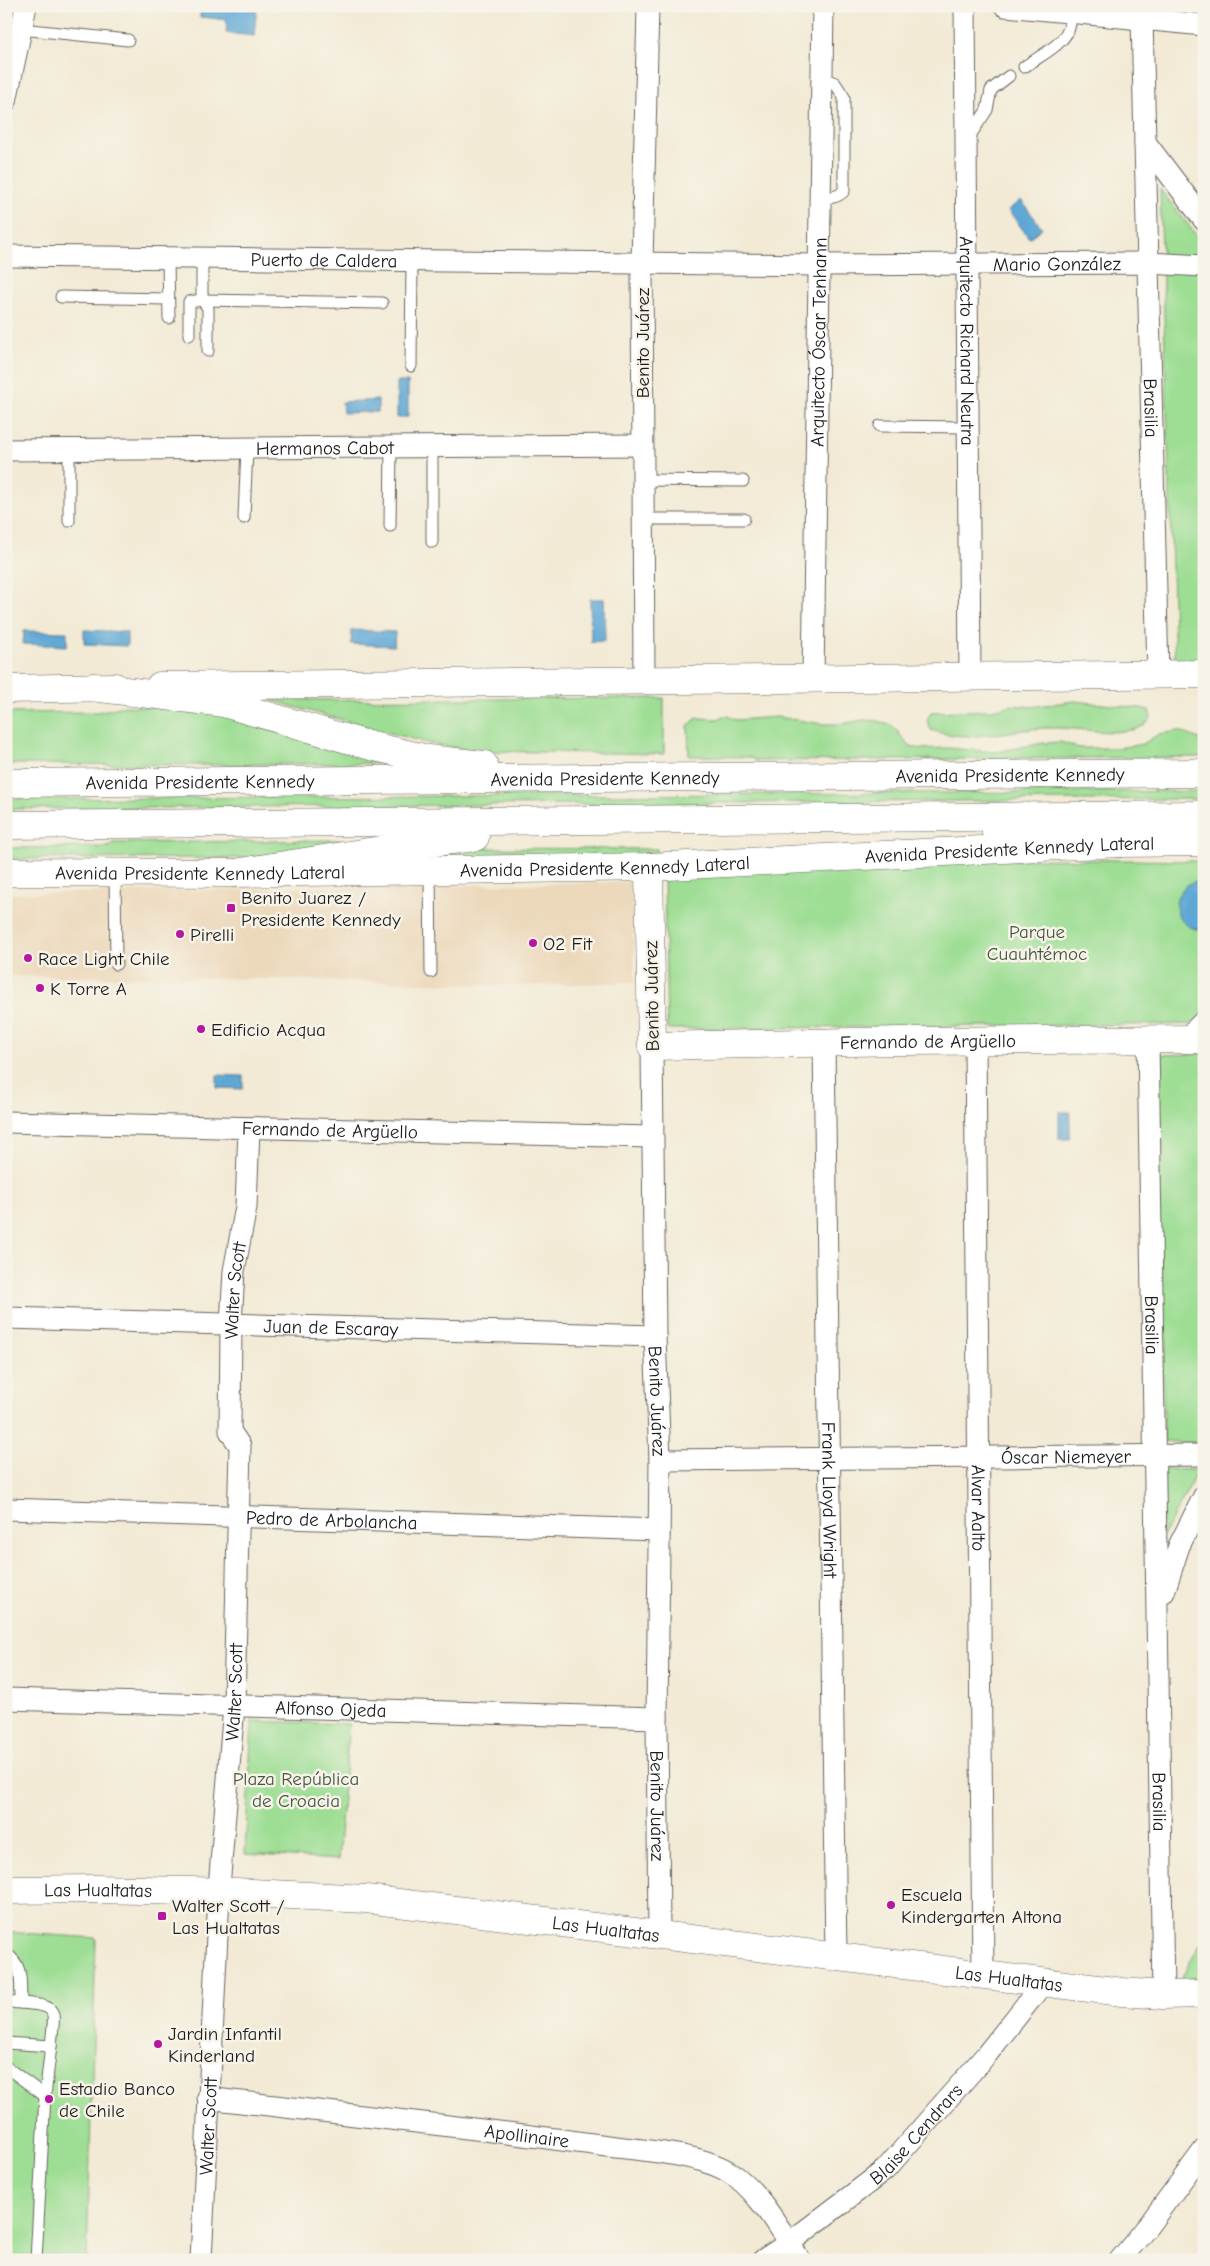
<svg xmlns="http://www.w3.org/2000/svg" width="1210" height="2266" font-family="'Comic Neue',sans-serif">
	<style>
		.built { fill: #ecd8ba }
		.green { fill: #9ede94; stroke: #5d7d58 }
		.water { fill: #5ea7d5; stroke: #3d6278 }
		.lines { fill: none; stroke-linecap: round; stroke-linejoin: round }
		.service-casing { stroke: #67645d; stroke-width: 13 }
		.minor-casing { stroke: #67645d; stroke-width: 23 }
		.tertiary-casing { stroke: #67645d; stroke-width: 29 }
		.primary-casing { stroke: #67645d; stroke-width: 29 }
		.motorway-casing { stroke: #67645d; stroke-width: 29 }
		.service { stroke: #fff; stroke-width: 11 }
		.minor { stroke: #fff; stroke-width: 21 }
		.tertiary { stroke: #fff; stroke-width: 28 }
		.primary { stroke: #fff; stroke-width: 28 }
		.motorway { stroke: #fff; stroke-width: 28 }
		.poi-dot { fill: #b5179e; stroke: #f7f3e8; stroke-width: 2 }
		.labels { text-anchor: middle; stroke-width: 5; stroke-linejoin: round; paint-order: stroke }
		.street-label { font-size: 19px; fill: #1c1c1c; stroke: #f7f3e8 }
		.poi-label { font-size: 19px; fill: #1c1c1c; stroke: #f7f3e8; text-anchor: start }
		.park-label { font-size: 19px; fill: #435640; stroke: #f7f3e8 }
	</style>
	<rect width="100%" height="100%" fill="#f7f3e8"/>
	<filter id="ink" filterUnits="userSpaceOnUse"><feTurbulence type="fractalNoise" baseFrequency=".02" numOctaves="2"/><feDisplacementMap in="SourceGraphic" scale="10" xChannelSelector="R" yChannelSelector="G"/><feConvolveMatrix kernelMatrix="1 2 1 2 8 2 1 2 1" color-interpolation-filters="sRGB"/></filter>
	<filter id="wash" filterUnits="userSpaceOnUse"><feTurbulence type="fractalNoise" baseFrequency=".0096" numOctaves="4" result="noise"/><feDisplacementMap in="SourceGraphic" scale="20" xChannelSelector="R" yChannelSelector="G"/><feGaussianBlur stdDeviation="1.12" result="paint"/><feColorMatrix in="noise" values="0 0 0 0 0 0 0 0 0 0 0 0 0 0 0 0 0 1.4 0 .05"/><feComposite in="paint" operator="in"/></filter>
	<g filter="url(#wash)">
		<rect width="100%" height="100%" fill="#f2ead5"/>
		<!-- built -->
		<polygon class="built" points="632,882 635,982 523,986 279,979 6,976 6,894"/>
		<!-- green -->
		<g class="green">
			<polygon points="1160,189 1204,245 1204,663 1175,663"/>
			<polygon points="664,698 664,754 478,751 431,744 269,700"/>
			<path d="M1074,701l66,7 9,2 2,8c-6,7 -10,10 -19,12 -25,5 -51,-2 -76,-2 -45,-1 -80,17 -125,2l-4,-10 4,-8 62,-2 20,-5 18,2z"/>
			<polygon points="124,706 205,710 403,763 202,765 6,764 6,713 98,712"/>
			<polygon points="727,716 736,720 777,717 823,724 842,724 863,720 878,721 893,726 908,745 921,749 948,748 996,752 1043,743 1061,742 1079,748 1117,748 1143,744 1159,734 1179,731 1204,741 1204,757 757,761 750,757 689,756 688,726 697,718 717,719"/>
			<polygon points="1204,791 1204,799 6,809 6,799"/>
			<polygon points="340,840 344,843 253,858 6,859 6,848 110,847 112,843"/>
			<polygon points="462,848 657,849 657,857 384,855"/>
			<polygon points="1034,859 1204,861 1204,1024 667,1029 664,873"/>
			<polygon points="1204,1054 1204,1444 1164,1441 1156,1055"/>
			<polygon points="1160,1469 1198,1470 1164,1535"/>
			<polygon points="252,1721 349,1724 338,1860 245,1854"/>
			<polygon points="6,1932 96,1938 87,2260 6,2260"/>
			<polygon points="1204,1937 1204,1977 1181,1979"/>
		</g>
		<!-- water -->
		<g class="water">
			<polygon points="201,6 257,6 254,36 226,33 227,20 200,17"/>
			<polygon points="1021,200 1042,228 1029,238 1008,210"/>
			<polygon points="397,382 408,382 408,417 397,418"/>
			<polygon points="378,400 378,412 343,413 342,402"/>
			<polygon points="590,599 604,599 605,641 591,642"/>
			<polygon points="84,630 127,632 127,646 84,644"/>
			<polygon points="352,630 395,632 394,646 351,644"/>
			<polygon points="24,631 67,632 67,646 23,644"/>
			<path d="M1200,880l4,1v49c-35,-1 -38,-43 -4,-50z"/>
			<polygon points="217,1075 243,1076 243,1089 217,1088"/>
			<rect x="1059" y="1112" width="11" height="27"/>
		</g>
	</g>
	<g filter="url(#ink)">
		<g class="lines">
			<defs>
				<g id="service">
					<polyline points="21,29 128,40"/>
					<path d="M1024,67c14,-10 44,-24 46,-43 0,-3 -2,-9 -3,-12"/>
					<polyline points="969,137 987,110 991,90 1009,76"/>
					<path d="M820,197c10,1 17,1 24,-6v-94l-9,-14 -13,-5"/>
					<polyline points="168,259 169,318"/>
					<polyline points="61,297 168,299"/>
					<polyline points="202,300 382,303"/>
					<polyline points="202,300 208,308 208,351"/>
					<polyline points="189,335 189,302 202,300 202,259"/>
					<polyline points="411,366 412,261"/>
					<polyline points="880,426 968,427"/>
					<polyline points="432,447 432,542"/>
					<polyline points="69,449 69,521"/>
					<polyline points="643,480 743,481"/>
					<polyline points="244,518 247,448"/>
					<polyline points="643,519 744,519"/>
					<polyline points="390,526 391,447"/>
					<polyline points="430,870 431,972"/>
					<polyline points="115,871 116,964"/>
					<polyline points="1182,1036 1204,1014"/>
					<path d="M6,1954c18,10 14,30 15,49 40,3 33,7 30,43l-45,-3"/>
					<polyline points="6,2002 21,2003"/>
					<polyline points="6,2067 45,2096 36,2260"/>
					<polyline points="45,2096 51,2046"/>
				</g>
				<g id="minor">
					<path id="s1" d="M965,6l5,670"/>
					<polyline points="1005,6 1204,25"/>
					<path id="s2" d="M1142,19l16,655"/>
					<polyline points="6,101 26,6"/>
					<polyline points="1145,142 1204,220"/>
					<path id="s3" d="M6,256l813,9 329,-2 56,3"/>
					<path id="s4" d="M6,450l636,-5"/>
					<path id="s5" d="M813,678l10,-672"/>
					<polyline points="644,680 642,263 648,6"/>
					<path id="s6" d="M1148,1040l15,955"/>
					<path id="s7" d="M824,1042l12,915"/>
					<path id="s8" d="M975,1042l8,933"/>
					<path id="s9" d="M652,1046l3,290 5,124 -3,258 2,217"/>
					<path id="s10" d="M6,1122l646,15"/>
					<path id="s11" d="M6,1318l649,18"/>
					<path id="s12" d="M660,1460l544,-5"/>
					<path id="s13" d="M6,1509l653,21"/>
					<polyline points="1164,1592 1179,1546 1204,1496"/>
					<path id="s14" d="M6,1699l651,19"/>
					<path id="s15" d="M208,2098c131,16 262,29 392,47 37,5 98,8 129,27 30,18 51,59 71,88"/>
					<path id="s16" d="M201,2260l19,-385 14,-169 6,-260 -10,-15 1,-107 3,-53 12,-64 3,-79"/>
					<path id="s17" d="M763,2260l26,-17 96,-73 102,-116 57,-72"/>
					<polyline points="1120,2260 1148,2226 1204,2150"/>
				</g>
				<g id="tertiary">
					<path id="s18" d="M649,867l3,179 249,-5 303,-2"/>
					<path id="s19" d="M6,1890l88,-1 142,3 130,7 756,93 41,3 41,-1"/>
				</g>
				<g id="primary">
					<polyline points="160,686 1204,674"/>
					<polyline points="6,689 115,687"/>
					<path id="s20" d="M6,872l229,1 414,-6 471,-24 84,-1"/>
				</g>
				<g id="motorway">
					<polyline points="92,687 224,703 371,746 428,759 484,765"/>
					<path id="s21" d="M6,783l1198,-10"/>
					<polyline points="6,825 1204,815"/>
					<polyline points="996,832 1120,843"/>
					<polyline points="235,873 419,844 475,837"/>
				</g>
			</defs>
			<!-- service casing -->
			<use href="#service" class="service-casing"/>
			<!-- minor casing -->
			<use href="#minor" class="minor-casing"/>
			<!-- tertiary casing -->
			<use href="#tertiary" class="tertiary-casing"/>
			<!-- primary casing -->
			<use href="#primary" class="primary-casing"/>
			<!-- motorway casing -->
			<use href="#motorway" class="motorway-casing"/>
			<!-- service -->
			<use href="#service" class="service"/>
			<!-- minor -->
			<use href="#minor" class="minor"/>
			<!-- tertiary -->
			<use href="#tertiary" class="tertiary"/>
			<!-- primary -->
			<use href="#primary" class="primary"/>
			<!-- motorway -->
			<use href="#motorway" class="motorway"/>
		</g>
	</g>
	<!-- markers -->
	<g class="poi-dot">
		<rect x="226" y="903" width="10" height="10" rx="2.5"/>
		<circle cx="180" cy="934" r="5"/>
		<circle cx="533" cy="943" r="5"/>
		<circle cx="28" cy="958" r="5"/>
		<circle cx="40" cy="988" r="5"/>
		<circle cx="201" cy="1029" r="5"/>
		<circle cx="891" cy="1905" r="5"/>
		<rect x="157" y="1911" width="10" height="10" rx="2.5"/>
		<circle cx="158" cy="2044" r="5"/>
		<circle cx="49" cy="2099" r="5"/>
	</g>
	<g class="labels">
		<!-- street labels -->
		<g class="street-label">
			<text dy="7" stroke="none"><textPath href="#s3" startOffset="318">Puerto de Caldera</textPath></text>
			<text dy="7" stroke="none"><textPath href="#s3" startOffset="1051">Mario González</textPath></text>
			<text dy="7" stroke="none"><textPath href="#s1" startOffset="335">Arquitecto Richard Neutra</textPath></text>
			<text dy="7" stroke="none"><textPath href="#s5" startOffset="336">Arquitecto Óscar Tenhann</textPath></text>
			<text transform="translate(642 343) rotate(-90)" y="7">Benito Juárez</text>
			<text dy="7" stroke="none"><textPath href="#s2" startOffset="389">Brasilia</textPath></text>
			<text dy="7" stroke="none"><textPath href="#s4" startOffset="319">Hermanos Cabot</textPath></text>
			<text dy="7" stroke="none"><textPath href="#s21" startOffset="1004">Avenida Presidente Kennedy</textPath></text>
			<text dy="7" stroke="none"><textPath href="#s21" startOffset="599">Avenida Presidente Kennedy</textPath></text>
			<text dy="7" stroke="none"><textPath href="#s21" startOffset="194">Avenida Presidente Kennedy</textPath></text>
			<text dy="7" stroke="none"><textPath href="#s20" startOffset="1004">Avenida Presidente Kennedy Lateral</textPath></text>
			<text dy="7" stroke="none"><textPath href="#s20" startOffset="599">Avenida Presidente Kennedy Lateral</textPath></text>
			<text dy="7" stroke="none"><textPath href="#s20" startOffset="194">Avenida Presidente Kennedy Lateral</textPath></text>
			<text transform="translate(651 996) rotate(-91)" y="7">Benito Juárez</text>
			<text dy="7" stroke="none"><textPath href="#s18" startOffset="455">Fernando de Argüello</textPath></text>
			<text dy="7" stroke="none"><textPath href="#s10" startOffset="324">Fernando de Argüello</textPath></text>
			<text dy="7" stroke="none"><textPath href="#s16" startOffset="974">Walter Scott</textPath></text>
			<text dy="7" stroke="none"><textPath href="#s6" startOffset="285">Brasilia</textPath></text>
			<text dy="7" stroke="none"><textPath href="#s11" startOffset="325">Juan de Escaray</textPath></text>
			<text dy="7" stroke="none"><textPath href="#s9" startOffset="355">Benito Juárez</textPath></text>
			<text dy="7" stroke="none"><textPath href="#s12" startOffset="406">Óscar Niemeyer</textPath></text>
			<text dy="7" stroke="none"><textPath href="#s7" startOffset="458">Frank Lloyd Wright</textPath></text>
			<text dy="7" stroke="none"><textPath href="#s8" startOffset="466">Alvar Aalto</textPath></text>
			<text dy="7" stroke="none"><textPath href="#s13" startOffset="326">Pedro de Arbolancha</textPath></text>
			<text dy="7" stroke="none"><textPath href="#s16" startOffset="569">Walter Scott</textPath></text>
			<text dy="7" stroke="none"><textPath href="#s14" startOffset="325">Alfonso Ojeda</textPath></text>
			<text dy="7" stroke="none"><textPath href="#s6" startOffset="762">Brasilia</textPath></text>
			<text dy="7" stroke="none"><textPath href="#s9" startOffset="760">Benito Juárez</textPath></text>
			<text dy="7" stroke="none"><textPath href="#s19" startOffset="92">Las Hualtatas</textPath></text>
			<text dy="7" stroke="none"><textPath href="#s19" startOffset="602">Las Hualtatas</textPath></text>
			<text dy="7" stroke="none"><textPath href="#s19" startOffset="1008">Las Hualtatas</textPath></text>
			<text dy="7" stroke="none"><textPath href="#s16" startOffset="134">Walter Scott</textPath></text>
			<text dy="7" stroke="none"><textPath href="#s17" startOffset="199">Blaise Cendrars</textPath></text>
			<text dy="7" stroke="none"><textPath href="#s15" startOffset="321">Apollinaire</textPath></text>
		</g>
		<!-- poi labels -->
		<g class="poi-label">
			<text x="241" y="904">Benito Juarez /<tspan x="241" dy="22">Presidente Kennedy</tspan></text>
			<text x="190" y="941">Pirelli</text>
			<text x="543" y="950">O2 Fit</text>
			<text x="38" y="965">Race Light Chile</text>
			<text x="50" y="995">K Torre A</text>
			<text x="211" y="1036">Edificio Acqua</text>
			<text x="901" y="1901">Escuela<tspan x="901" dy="22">Kindergarten Altona</tspan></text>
			<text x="172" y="1912">Walter Scott /<tspan x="172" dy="22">Las Hualtatas</tspan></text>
			<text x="168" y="2040">Jardin Infantil<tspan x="168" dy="22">Kinderland</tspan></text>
			<text x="59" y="2095">Estadio Banco<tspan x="59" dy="22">de Chile</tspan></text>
		</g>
		<!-- park labels -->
		<g class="park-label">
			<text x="1037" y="938">Parque<tspan x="1037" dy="22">Cuauhtémoc</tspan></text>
			<text x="296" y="1785">Plaza República<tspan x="296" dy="22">de Croacia</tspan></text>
		</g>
	</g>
	<!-- margin -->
	<rect width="1210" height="2266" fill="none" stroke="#f7f3e8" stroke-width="25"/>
</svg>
